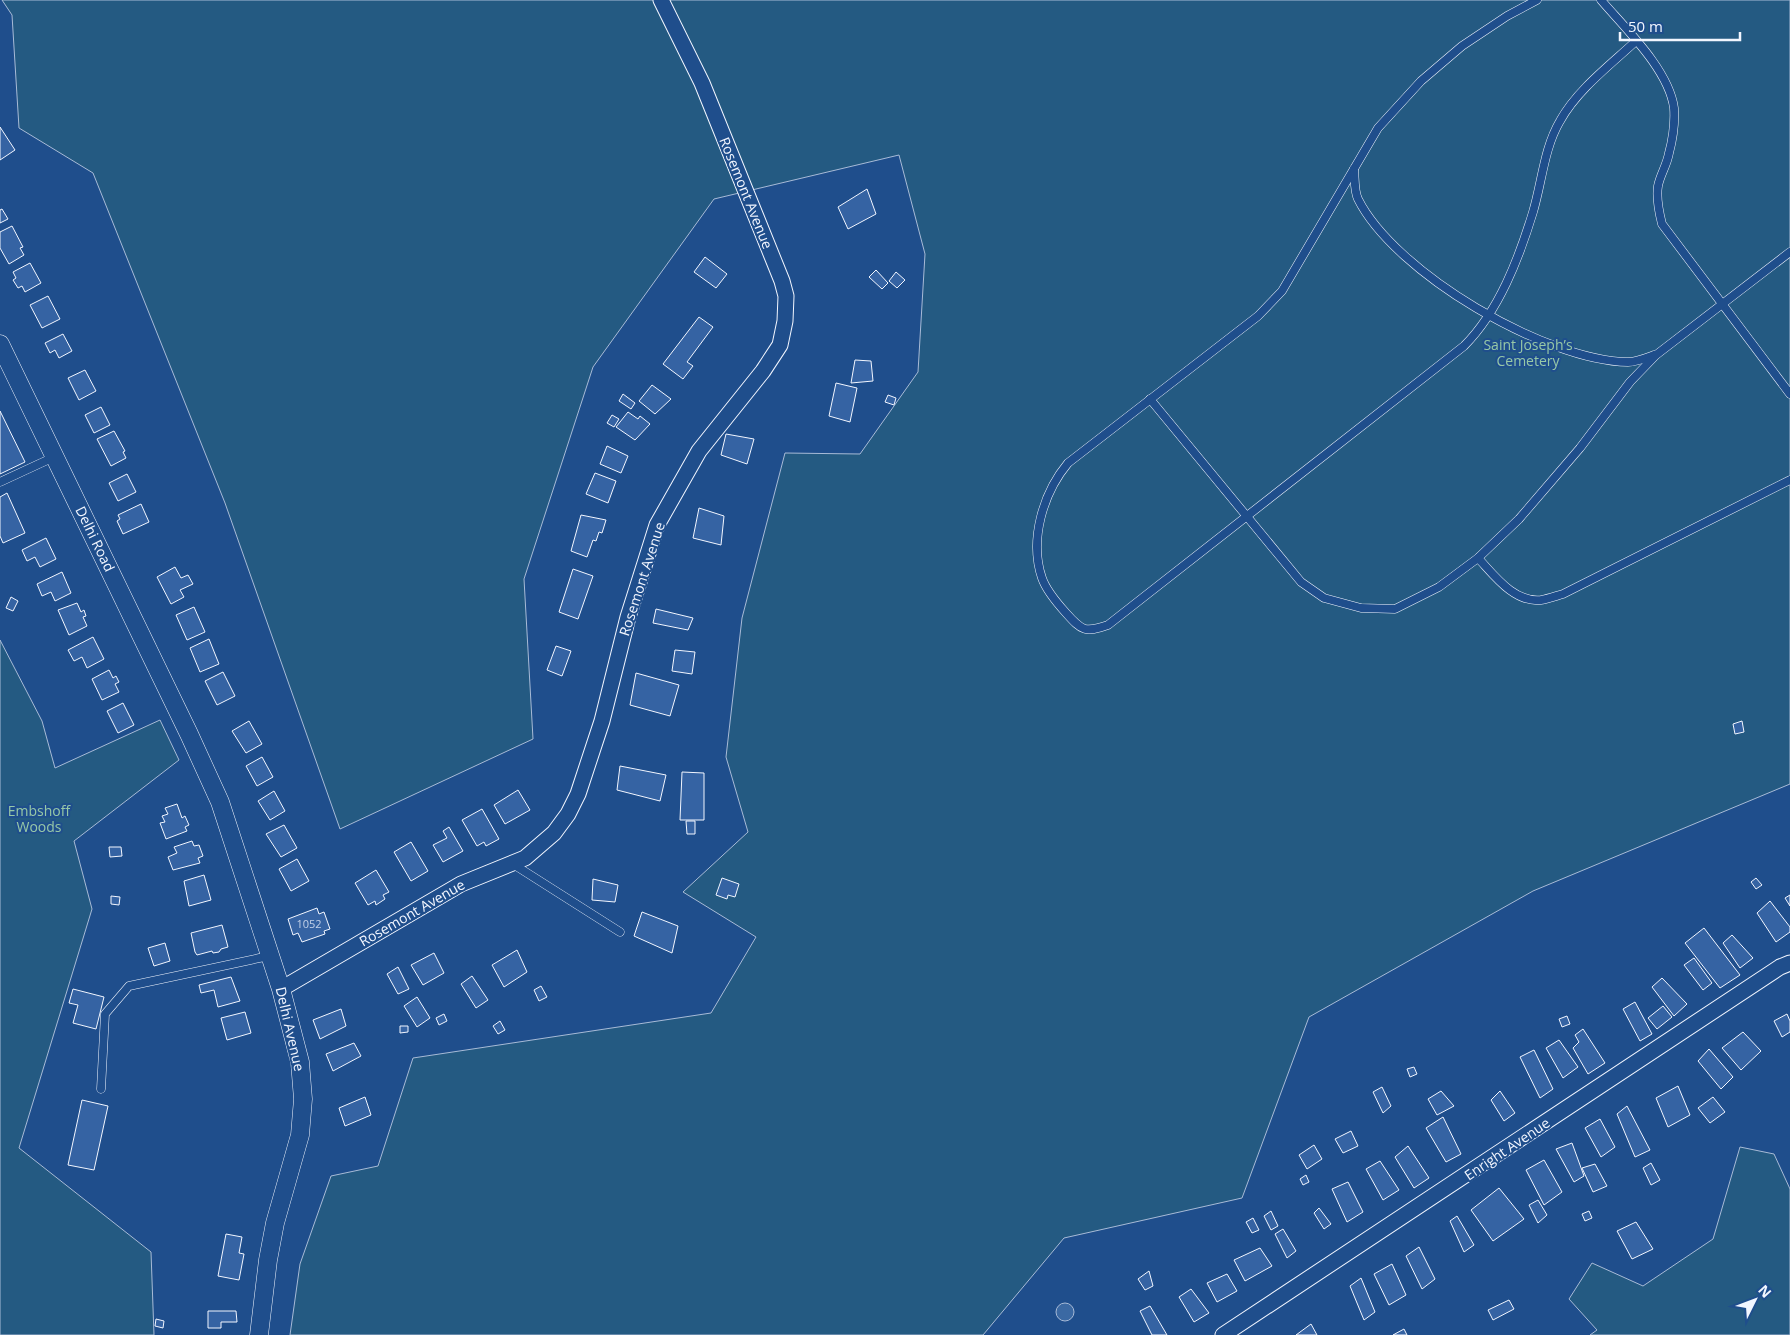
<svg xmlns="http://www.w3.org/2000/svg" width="1790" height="1335" font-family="'Open Sans',sans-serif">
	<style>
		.green { fill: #245a82; stroke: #a8bbd7 }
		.water { fill: #3b69a3; stroke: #a8bbd7 }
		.building { fill: #3563a3; stroke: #f2f6ff }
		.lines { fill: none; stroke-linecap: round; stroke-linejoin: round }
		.service-casing { stroke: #f2f6ff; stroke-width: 9 }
		.minor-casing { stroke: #f2f6ff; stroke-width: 17 }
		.tertiary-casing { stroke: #f2f6ff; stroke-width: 19 }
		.service { stroke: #1f4e8c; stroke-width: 8 }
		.minor { stroke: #1f4e8c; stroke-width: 15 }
		.tertiary { stroke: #1f4e8c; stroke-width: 18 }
		.labels { text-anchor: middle; stroke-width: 4; stroke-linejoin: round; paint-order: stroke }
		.number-label { font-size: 11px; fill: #c3d1e8 }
		.street-label { font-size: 14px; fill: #f2f6ff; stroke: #1f4e8c }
		.park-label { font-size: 14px; fill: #97c8a6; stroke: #1f4e8c }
	</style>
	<rect width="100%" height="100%" fill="#1f4e8c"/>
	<!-- green -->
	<g class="green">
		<polygon points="2,0 1790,0 1790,784 1533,891 1309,1017 1242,1198 1064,1238 983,1335 290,1335 300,1264 331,1176 378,1166 413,1058 711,1013 756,937 683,892 748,832 726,757 742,618 785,453 860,454 918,372 925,254 899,155 714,199 593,367 524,579 533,739 340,829 225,503 93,173 19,128 12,15"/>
		<polygon points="0,640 42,721 55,768 160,720 179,760 74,841 92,909 19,1148 151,1252 154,1335 0,1335"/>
		<polygon points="1740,1147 1774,1154 1790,1189 1790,1335 1590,1335 1597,1330 1569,1299 1592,1263 1643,1286 1713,1239"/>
	</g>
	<!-- water -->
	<circle class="water" cx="1065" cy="1312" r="9"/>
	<!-- building -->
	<g class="building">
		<polygon points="0,127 15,150 0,160"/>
		<polygon points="867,189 876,214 848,229 838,207"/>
		<polygon points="2,209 8,219 0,223 0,210"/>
		<polygon points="12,226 23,247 20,248 24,255 9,264 0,248 0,232"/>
		<polygon points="705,257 727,274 716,288 694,272"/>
		<polygon points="30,263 41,283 25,292 22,286 18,288 13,280 16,278 13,272"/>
		<polygon points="876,270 888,283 882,289 869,277"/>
		<polygon points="896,272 905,280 897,288 889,281"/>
		<polygon points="48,296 60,319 42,328 30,305"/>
		<polygon points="699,317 713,327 687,362 693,366 683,379 663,364"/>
		<polygon points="63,334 72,351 59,358 55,350 50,353 45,343"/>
		<polygon points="855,360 871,361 873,381 851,383"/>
		<polygon points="85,370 96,391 79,400 68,378"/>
		<polygon points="836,383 857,388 850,422 829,416"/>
		<polygon points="652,385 671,399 655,414 639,401"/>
		<polygon points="623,394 635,403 631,409 619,401"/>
		<polygon points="888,395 896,398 894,405 885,402"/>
		<polygon points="101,407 110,425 94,433 85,415"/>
		<polygon points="0,411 25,462 0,474"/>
		<polygon points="628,412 638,419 640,416 650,424 635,440 616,427"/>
		<polygon points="612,415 619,419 614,427 607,423"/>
		<polygon points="114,431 125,451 123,452 126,458 111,466 97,439"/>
		<polygon points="726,434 754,439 747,464 721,455"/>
		<polygon points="607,446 628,456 621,473 600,464"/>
		<polygon points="595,473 616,481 608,503 586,494"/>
		<polygon points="127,474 136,492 118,501 109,483"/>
		<polygon points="7,493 25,533 3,543 0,536 0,497"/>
		<polygon points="141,504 149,522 123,534 117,521 120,519 118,515"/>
		<polygon points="699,508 724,516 721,545 693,538"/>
		<polygon points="581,515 606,520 602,533 599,532 596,541 593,540 587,557 571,551"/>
		<polygon points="46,538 56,559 40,567 35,557 27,561 22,550"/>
		<polygon points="175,567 181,578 188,575 193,584 180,590 184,597 171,604 157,577"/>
		<polygon points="573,569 593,576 578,619 559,612"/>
		<polygon points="62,572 71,593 55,601 51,592 42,596 37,584"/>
		<polygon points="11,597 18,601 13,611 6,608"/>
		<polygon points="77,603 81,612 84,610 86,616 83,617 87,626 69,635 58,610"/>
		<polygon points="194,607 205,632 187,640 176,615"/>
		<polygon points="656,609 693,618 688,630 653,623"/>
		<polygon points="93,637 104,659 87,668 82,657 74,661 68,650"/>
		<polygon points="209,639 219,664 200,672 190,648"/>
		<polygon points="556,646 571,651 562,676 547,670"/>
		<polygon points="675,650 695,652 692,674 672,671"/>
		<polygon points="109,670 113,678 116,676 119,682 115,684 119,692 102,700 92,679"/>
		<polygon points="223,672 235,696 217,705 205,681"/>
		<polygon points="636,673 679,685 670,716 630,705"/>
		<polygon points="123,703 134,725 118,733 107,711"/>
		<polygon points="249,721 262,744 246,753 232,731"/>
		<polygon points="1742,721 1744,732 1735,734 1733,724"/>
		<polygon points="262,757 273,777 257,786 246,766"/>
		<polygon points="620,766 666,775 660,801 617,790"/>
		<polygon points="682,772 704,773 704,820 680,820"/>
		<polygon points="518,790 530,810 505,824 494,805"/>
		<polygon points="274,791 285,811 270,820 258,801"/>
		<polygon points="177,804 182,818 185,816 189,825 185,827 187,831 166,839 160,823 165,822 162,816 168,814 165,808"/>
		<polygon points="482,809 499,839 486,846 484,842 477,846 462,820"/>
		<polygon points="686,821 695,821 695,834 687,834"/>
		<polygon points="284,825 297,848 281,857 266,834"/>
		<polygon points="449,827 463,851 443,862 433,845 447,838 443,831"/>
		<polygon points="192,841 194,846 199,845 203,856 198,858 200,863 173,870 168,857 177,853 174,847"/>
		<polygon points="411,842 428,871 411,881 394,852"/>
		<polygon points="109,847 121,847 122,856 110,857"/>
		<polygon points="297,859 309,881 291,891 279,869"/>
		<polygon points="376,870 389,892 383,895 385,899 376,905 375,901 368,905 355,883"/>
		<polygon points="204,875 211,900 189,906 184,881"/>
		<polygon points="722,878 739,884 735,897 728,895 727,899 716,895"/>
		<polygon points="1756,878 1762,885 1756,889 1751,882"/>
		<polygon points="593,879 618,885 615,902 592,900"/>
		<polygon points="1790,895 1790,906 1785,898"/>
		<polygon points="111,896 120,897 119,905 111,904"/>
		<polygon points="1770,901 1790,927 1790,932 1776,942 1757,913"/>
		<polygon points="317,908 319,914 324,912 330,929 324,931 325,934 302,942 298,933 293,935 288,919"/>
		<polygon points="642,912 678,926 672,953 634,936"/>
		<polygon points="222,925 228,947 221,949 219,952 213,953 212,951 197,955 195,952 191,933"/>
		<polygon points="1704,928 1740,975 1720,988 1685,943"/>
		<polygon points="1732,935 1753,958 1740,968 1723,943"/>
		<polygon points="165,943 170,961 154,966 148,948"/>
		<polygon points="517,950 527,972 504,987 492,965"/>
		<polygon points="434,953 444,973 423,985 411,965"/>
		<polygon points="1694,958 1712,983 1703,990 1684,965"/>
		<polygon points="398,967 409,989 398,994 387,974"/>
		<polygon points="472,976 488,1000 476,1008 461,984"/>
		<polygon points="231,977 240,1001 218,1007 214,990 201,993 199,985"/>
		<polygon points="1662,978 1687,1004 1674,1016 1652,987"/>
		<polygon points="541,986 547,997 539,1001 534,990"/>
		<polygon points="73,989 104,997 96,1029 73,1023 78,1005 69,1003"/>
		<polygon points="417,997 430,1018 417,1027 404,1006"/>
		<polygon points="1635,1002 1652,1034 1640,1041 1623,1009"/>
		<polygon points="1663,1006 1672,1017 1657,1029 1648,1018"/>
		<polygon points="341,1009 346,1026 320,1039 313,1020"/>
		<polygon points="245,1012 251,1033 227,1040 221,1018"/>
		<polygon points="444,1014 447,1021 439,1025 436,1018"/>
		<polygon points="1787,1014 1790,1021 1790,1032 1782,1037 1774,1021"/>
		<polygon points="1567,1016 1570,1024 1562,1027 1559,1019"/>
		<polygon points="500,1021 505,1030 498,1034 493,1026"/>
		<polygon points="400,1026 408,1026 408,1032 400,1033"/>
		<polygon points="1583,1029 1605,1063 1588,1074 1573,1048 1579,1042 1575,1035"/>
		<polygon points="1743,1032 1761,1051 1741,1070 1722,1048"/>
		<polygon points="1559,1040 1578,1067 1563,1078 1546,1048"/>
		<polygon points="354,1043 361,1056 333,1071 326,1054"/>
		<polygon points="1709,1049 1733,1077 1721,1089 1698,1061"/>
		<polygon points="1534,1050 1553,1089 1540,1098 1520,1057"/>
		<polygon points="1414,1067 1417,1074 1410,1077 1407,1069"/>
		<polygon points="1678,1086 1690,1115 1668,1127 1656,1098"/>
		<polygon points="1382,1087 1391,1106 1383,1113 1373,1092"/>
		<polygon points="1441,1091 1454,1106 1437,1115 1428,1099"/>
		<polygon points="1500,1091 1515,1113 1504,1121 1491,1100"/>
		<polygon points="365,1097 371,1115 345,1126 339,1108"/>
		<polygon points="1713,1097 1725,1112 1710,1123 1698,1108"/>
		<polygon points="82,1100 108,1106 94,1170 68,1165"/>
		<polygon points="1627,1106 1650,1150 1635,1157 1617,1114"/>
		<polygon points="1443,1117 1461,1154 1446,1162 1426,1128"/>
		<polygon points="1600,1119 1615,1147 1601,1157 1585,1128"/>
		<polygon points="1351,1131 1358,1146 1343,1153 1335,1139"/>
		<polygon points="1572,1143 1584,1176 1574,1182 1556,1149"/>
		<polygon points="1314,1145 1322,1159 1307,1169 1299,1155"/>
		<polygon points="1408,1146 1429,1178 1414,1188 1395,1157"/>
		<polygon points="1544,1160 1562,1192 1544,1205 1526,1170"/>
		<polygon points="1380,1161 1399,1190 1383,1200 1366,1169"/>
		<polygon points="1651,1163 1660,1180 1651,1185 1643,1168"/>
		<polygon points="1595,1164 1607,1186 1593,1192 1582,1168"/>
		<polygon points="1306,1175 1309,1182 1303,1185 1300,1179"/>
		<polygon points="1348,1182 1363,1212 1347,1222 1332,1189"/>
		<polygon points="1499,1188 1524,1219 1493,1241 1471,1210"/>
		<polygon points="1538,1200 1547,1215 1538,1223 1529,1205"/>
		<polygon points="1319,1208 1331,1224 1324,1229 1314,1213"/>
		<polygon points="1271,1211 1278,1226 1271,1230 1264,1216"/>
		<polygon points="1589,1211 1592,1218 1585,1221 1582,1214"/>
		<polygon points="1457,1216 1474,1245 1464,1252 1450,1221"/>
		<polygon points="1253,1218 1259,1230 1252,1233 1246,1222"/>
		<polygon points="1636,1222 1653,1249 1632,1259 1617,1231"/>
		<polygon points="1283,1229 1296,1251 1287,1258 1275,1234"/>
		<polygon points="226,1234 242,1237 239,1253 244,1254 239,1280 218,1276"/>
		<polygon points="1419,1247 1435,1279 1422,1289 1406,1256"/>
		<polygon points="1260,1248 1272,1266 1245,1281 1234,1260"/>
		<polygon points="1392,1264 1406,1295 1389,1305 1374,1274"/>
		<polygon points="1149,1271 1153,1286 1145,1290 1138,1279"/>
		<polygon points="1227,1274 1237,1291 1217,1302 1207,1283"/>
		<polygon points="1361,1278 1375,1312 1364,1320 1350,1286"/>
		<polygon points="1191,1289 1209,1313 1194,1322 1179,1297"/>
		<polygon points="1509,1300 1514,1309 1493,1320 1488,1310"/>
		<polygon points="1150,1306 1167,1335 1152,1335 1140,1311"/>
		<polygon points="208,1311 236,1311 237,1322 221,1322 221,1328 208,1328"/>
		<polygon points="156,1319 164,1321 163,1328 155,1326"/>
		<polygon points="1311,1324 1317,1335 1296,1335"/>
		<polygon points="1404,1329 1407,1335 1393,1335"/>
	</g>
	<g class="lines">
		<defs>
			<g id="service">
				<path d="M1537,0l-30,16 -45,30 -41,35 -43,47 -96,163 -24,25 -190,147c-25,30 -39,77 -26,115 4,12 15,25 24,35 16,18 19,20 42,12l356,-279c35,-35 55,-88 69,-134 9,-30 11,-64 27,-91 17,-31 50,-56 76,-80"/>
				<path d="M1601,0c24,28 68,70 73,108 1,15 -1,30 -5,45 -2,12 -9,22 -11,33 -2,12 1,26 4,38l128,170"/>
				<path d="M1354,169c1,9 0,22 4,30 37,74 188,162 270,163 8,0 18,-4 26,-7"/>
				<polyline points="1150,399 1301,582 1324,598 1361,608 1395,609 1439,587 1478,558 1519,519 1580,448 1630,382 1656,355 1790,252"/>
				<polyline points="0,482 54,457"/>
				<path d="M1478,558c16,17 36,45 63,42 7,-1 15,-4 22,-6l227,-114"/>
				<polyline points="513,864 620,932"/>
				<polyline points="101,1089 105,1014 129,986 269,956"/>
			</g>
			<g id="minor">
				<polyline points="281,989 461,884 525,858 554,833 568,814 578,794 602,721 628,617 657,525 699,451 763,371 780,345 785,321 786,296 782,281 702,83 661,0"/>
				<polyline points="1223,1335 1780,967 1790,963"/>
			</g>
			<polyline id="tertiary" points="0,344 189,734 220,802 281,989 300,1062 303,1099 300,1135 275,1223 268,1260 259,1335"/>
		</defs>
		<!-- service casing -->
		<use href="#service" class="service-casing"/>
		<!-- minor casing -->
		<use href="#minor" class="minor-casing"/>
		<!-- tertiary casing -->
		<use href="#tertiary" class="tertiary-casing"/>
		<!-- service -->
		<use href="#service" class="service"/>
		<!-- minor -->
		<use href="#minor" class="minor"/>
		<!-- tertiary -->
		<use href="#tertiary" class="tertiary"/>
	</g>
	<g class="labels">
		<!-- number labels -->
		<g class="number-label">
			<text x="309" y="928">1052</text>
		</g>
		<!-- street labels -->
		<g class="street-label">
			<text transform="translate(746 193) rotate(68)" y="5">Rosemont Avenue</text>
			<text transform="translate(95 539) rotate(64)" y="5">Delhi Road</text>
			<text transform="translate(642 579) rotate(-72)" y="5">Rosemont Avenue</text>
			<text transform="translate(412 913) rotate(-30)" y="5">Rosemont Avenue</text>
			<text transform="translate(290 1029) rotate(77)" y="5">Delhi Avenue</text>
			<text transform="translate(1507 1149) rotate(-34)" y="5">Enright Avenue</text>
		</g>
		<!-- park labels -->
		<g class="park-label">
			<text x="1528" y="350">Saint Joseph’s<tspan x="1528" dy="16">Cemetery</tspan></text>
			<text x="39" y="816">Embshoff<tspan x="39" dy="16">Woods</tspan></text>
		</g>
	</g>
	<!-- north arrow -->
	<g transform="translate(1755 1300) rotate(48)" stroke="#1f4e8c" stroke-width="4" paint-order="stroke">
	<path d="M0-4L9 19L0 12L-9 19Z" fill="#f2f6ff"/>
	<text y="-8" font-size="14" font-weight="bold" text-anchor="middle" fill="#f2f6ff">N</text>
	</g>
	<!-- scale -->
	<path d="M1620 32v8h120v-8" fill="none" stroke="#f2f6ff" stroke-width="2.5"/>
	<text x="1628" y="32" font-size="15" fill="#f2f6ff" stroke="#1f4e8c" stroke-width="4" paint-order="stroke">50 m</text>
</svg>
